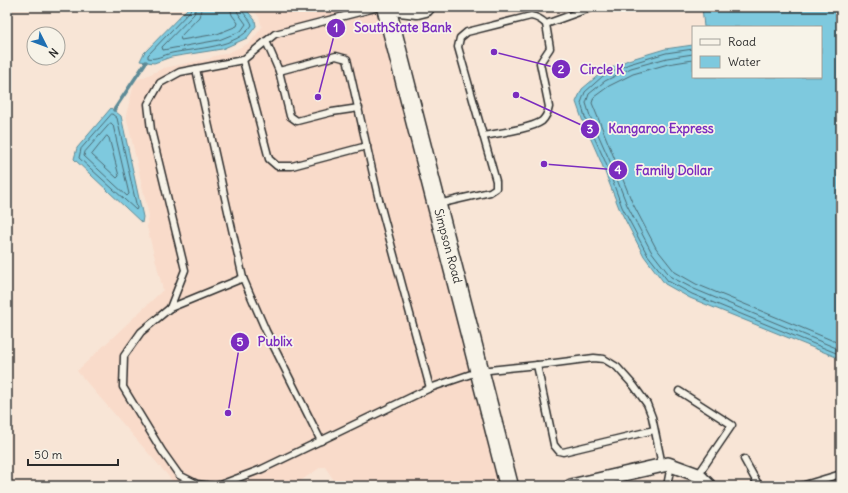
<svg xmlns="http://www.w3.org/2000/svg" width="848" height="493" font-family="Delius,sans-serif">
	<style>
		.built { fill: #f9dbca }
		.water { fill: #7ec9de; stroke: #5d8a96 }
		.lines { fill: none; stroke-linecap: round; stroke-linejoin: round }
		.shore { stroke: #4c6a73; stroke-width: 1 }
		.stream { stroke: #5d8a96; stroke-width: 3.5 }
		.lane-casing { stroke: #2b2b2b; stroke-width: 9 }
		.street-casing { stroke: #2b2b2b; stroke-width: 16 }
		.secondary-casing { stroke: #2b2b2b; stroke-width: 21 }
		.lane { stroke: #f7f3e8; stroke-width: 6 }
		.street { stroke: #f7f3e8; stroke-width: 13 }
		.secondary { stroke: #f7f3e8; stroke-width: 18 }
		.labels { text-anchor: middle; stroke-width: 3.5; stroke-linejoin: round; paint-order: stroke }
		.street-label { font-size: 12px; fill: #2b2b2b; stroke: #f7f3e8 }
		.leader { fill: none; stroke: #7b2cbf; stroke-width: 1.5 }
		.callout-dot { fill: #7b2cbf; stroke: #f7f3e8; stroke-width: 1.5 }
		.mark-label { font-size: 12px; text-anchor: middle; font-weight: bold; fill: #fff }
		.callout-label { font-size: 13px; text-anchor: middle; font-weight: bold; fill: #7b2cbf; stroke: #f7f3e8; stroke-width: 3.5; stroke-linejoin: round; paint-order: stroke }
	</style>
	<rect width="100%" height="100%" fill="#f8e5d6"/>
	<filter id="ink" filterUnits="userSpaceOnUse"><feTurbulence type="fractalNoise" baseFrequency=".025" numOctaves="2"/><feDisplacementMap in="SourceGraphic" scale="8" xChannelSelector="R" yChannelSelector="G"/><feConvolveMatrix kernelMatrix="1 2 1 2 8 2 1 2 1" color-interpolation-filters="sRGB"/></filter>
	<g filter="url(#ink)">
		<!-- built -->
		<polygon class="built" points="251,7 379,7 503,486 338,486 327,470 325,467 321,467 293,486 177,486 77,371 163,290 147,227 149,216 126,115 135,81 164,68 209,59 214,56 225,54 250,43 262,27 259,17"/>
		<!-- water -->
		<g class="water">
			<polygon points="189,7 244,7 255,20 256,26 247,38 222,49 171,57 154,63 140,61 144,53"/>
			<polygon points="702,7 841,7 841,359 690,298 665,284 644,256 619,208 601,162 582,119 576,102 582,89 601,73 628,60 665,49 693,45 693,77 821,77 821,27 704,27"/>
			<polygon points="111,108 121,116 143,217 142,223 74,159 77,148"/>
		</g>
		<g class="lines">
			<!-- shore -->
			<g class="shore">
				<path d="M191,7l-1,4 -42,44v3c8,2 15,-3 24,-5 24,-5 66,-5 80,-28 -2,-7 -10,-11 -11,-18"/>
				<polyline points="196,7 194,14 162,47 163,50 219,40 241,31 246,24 238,13 236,7"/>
				<polyline points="202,7 199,17 180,37 181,40 217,34 237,26 238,23 232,15 230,7"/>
				<polyline points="693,49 666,53 629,64 603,76 585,92 581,103 585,117 605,161 622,207 647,254 668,281 692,294 841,355"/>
				<polyline points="693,54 667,58 631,68 605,81 589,94 586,103 590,116 609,159 627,205 651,251 671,277 694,289 841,350"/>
				<polyline points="693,60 668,64 633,74 609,86 594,97 592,103 632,202 656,248 675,272 696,284 841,344"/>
				<polygon points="112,114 117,118 137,208 136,210 79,158 81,149"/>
				<polygon points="111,123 113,125 129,194 127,196 84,156 85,152"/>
				<polygon points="107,136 109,138 119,176 117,178 92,155"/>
			</g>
			<!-- stream -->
			<polyline class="stream" points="114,110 146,62"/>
			<defs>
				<g id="lane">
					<polyline points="266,41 279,71 336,56 347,59 378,196 430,388"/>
					<polyline points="243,60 269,159 277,166 292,166 367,146"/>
					<polyline points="196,69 243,278 266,331 321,441"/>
					<polyline points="279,71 290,116 297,121 332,112 359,108"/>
					<path d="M483,136c15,-3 48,-7 59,-15 4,-4 6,-9 7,-14l-9,-44 10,-15 -4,-24"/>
					<path d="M438,204l52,-12 6,-4v-7l-38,-134 2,-9 7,-6 64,-16c6,1 10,3 15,8l47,-17"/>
					<polyline points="170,308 243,278"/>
					<polyline points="537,365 554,445 559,451 563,452 654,430"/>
					<polyline points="679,391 732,425 698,475"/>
					<polyline points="744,459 759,486"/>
					<polyline points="212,486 197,484 179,475 162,451 123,387 124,356 141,332 170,308 185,270 151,130 148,104 160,83 180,72 243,60 275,34 379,7"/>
					<polyline points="217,486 262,469 430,388 480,371 547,364 594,358 604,359 617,367 634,386 647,404 652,417 662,465"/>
					<polyline points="667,486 671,465"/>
					<polyline points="801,486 841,474"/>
				</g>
				<polyline id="street" points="571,486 668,464 698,475 709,486"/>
				<g id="secondary">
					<polyline points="386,7 509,486"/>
					<polyline points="400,7 417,9 425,7"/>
				</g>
			</defs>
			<!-- lane casing -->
			<use href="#lane" class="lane-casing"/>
			<!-- street casing -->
			<use href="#street" class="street-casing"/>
			<!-- secondary casing -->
			<use href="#secondary" class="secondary-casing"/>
			<!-- lane -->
			<use href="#lane" class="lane"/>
			<!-- street -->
			<use href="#street" class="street"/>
			<!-- secondary -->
			<use href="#secondary" class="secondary"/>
		</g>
	</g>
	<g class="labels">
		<!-- street labels -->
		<g class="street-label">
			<text transform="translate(448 246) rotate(75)" y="4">Simpson Road</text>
		</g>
	</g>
	<!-- callouts -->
	<path class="leader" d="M318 97L336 28M494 52L561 69M516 95L590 129M544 164L618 170M228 413L240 342"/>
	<g class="callout-dot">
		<circle cx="318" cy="97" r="4"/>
		<circle cx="494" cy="52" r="4"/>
		<circle cx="516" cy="95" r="4"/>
		<circle cx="544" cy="164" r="4"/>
		<circle cx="228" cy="413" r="4"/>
		<circle cx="336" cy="28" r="10"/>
		<circle cx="561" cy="69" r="10"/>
		<circle cx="590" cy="129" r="10"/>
		<circle cx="618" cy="170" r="10"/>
		<circle cx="240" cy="342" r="10"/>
	</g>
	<g class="mark-label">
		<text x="336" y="32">1</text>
		<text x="561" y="73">2</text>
		<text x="590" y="133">3</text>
		<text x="618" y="174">4</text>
		<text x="240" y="346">5</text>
	</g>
	<g class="callout-label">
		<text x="403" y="32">SouthState Bank</text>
		<text x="602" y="74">Circle K</text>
		<text x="661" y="133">Kangaroo Express</text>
		<text x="674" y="175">Family Dollar</text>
		<text x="275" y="346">Publix</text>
	</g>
	<!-- margin -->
	<rect width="848" height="493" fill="none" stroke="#f7f3e8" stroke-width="24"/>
	<rect x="12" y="12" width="824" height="469" fill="none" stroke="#2b2b2b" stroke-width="1.5" filter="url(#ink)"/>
	<!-- legend -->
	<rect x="692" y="26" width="130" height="52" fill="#f7f3e8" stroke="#a5a39c"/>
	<rect x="700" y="39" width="20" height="6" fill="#f7f3e8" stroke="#a5a39c"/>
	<text x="728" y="46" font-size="12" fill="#2b2b2b">Road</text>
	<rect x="700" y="56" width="20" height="12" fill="#7ec9de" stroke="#a5a39c"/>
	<text x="728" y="66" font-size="12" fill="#2b2b2b">Water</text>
	<!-- north arrow -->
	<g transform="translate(46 46) rotate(132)"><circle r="19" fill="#f7f3e8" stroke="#a5a39c"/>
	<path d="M0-3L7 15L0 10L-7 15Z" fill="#1f6fb2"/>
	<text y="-6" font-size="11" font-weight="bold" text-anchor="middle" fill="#2b2b2b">N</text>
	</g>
	<!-- scale -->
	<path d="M28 459v6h90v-6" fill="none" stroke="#2b2b2b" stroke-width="2"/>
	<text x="34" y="459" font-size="12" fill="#2b2b2b" stroke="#f7f3e8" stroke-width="3" paint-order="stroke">50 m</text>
</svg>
